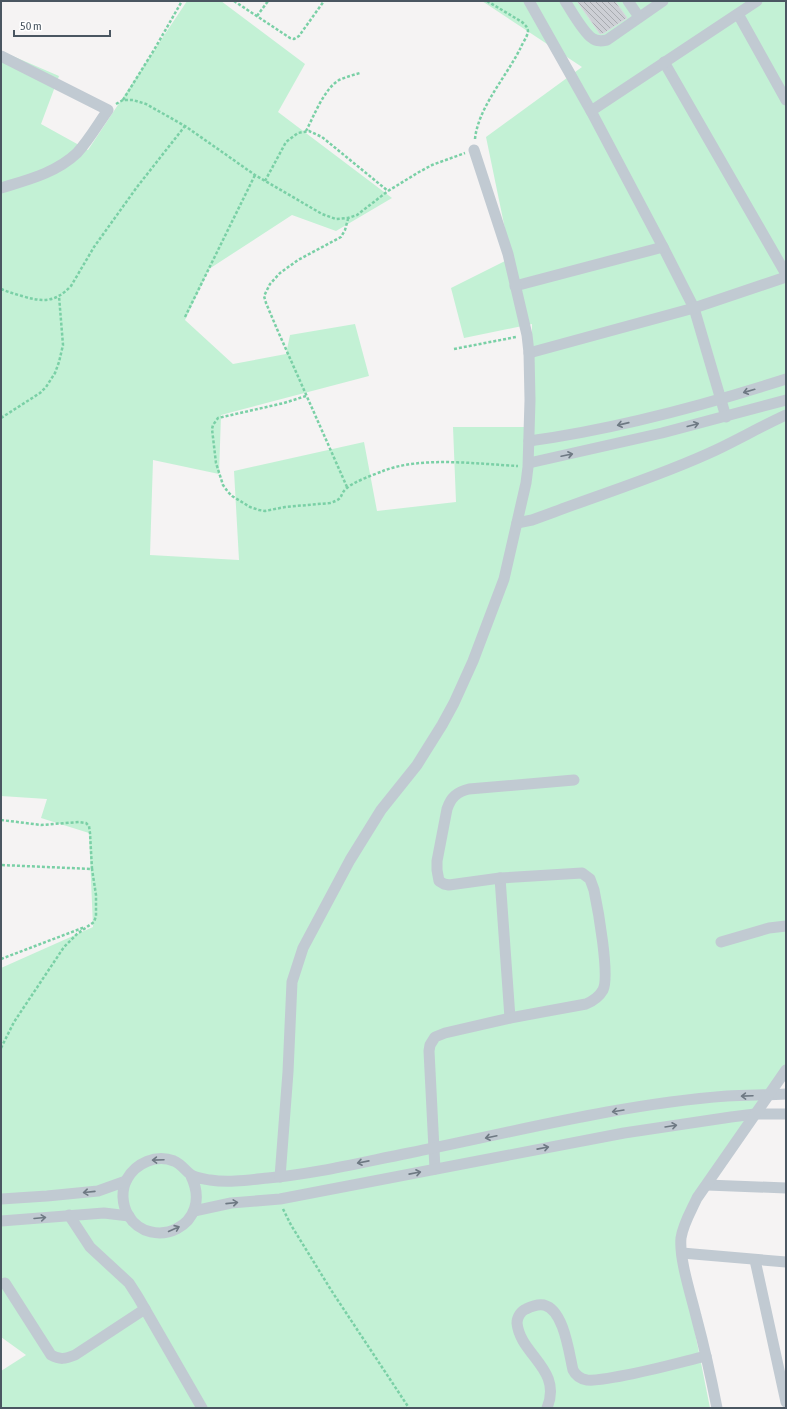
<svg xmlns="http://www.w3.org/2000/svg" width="787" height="1409" font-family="'Asap Condensed',sans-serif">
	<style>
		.green { fill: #c3f1d5 }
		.building { fill: url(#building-back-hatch); stroke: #d7d9de }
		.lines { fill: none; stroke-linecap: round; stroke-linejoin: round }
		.path { stroke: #7ad0a6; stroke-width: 2.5; stroke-dasharray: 3 2; stroke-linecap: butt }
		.minor { stroke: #c1cad2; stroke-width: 11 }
		.oneway { stroke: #6e7983 }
	</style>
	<defs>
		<pattern id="building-back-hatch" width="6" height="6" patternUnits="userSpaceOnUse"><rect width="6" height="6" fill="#cdcfd5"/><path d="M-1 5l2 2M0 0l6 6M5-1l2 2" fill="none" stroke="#a8abb0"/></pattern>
	</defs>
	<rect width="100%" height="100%" fill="#f5f3f3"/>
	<!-- green -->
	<polygon class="green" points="187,1 221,1 305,64 278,112 392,198 336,231 292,215 209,269 185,320 233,364 286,354 290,335 355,324 369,376 221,415 219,474 153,460 150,555 239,560 234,471 364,442 377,511 456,502 453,427 531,427 532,324 464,338 451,288 511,258 486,137 582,67 482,1 786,1 786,1064 676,1237 710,1408 1,1408 1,1371 26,1355 1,1337 1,968 93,927 89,833 41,818 47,799 1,796 1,51 59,76 41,124 88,150"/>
	<!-- building -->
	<polygon class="building" points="577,1 615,1 627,18 604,33 600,34"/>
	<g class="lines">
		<!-- path -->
		<g class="path">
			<polyline points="234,1 290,38 294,39 299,36 324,1"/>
			<polyline points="257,16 268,1"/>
			<polyline points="123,100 154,50 182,1"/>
			<polyline points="116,104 123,100 133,100 146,104 185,126 255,175 322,214 336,219 348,218 357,215 388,191 419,172 432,165 465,153"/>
			<path d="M306,131c8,-15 18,-42 33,-51 7,-3 14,-5 21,-7"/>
			<path d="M475,139c3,-31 31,-62 45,-90 2,-5 7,-12 8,-17 0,-5 -3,-7 -6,-10l-35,-21"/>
			<polyline points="265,181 286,142 298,133 309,131 322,137 388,191"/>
			<path d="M1,289c7,3 14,5 21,7 20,6 33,7 49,-10l23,-39 43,-60 48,-61"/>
			<polyline points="185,317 255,175"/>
			<polyline points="454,349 516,337"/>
			<path d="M306,396l-22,7 -66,15 -5,7 -1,4 4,34 7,22 5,7 4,4 18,11 9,3 6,1 20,-4 45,-4c16,-5 8,-8 17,-15 8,-7 26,-13 36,-17 38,-15 94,-7 135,-5"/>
			<polyline points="1,418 40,393 46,387 55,373 59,362 63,345 59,296"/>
			<polyline points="347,487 277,329 266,303 264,296 270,284 280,273 298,260 341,237 345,230 348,219"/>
			<polyline points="1,820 41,825 79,822 86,823 89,826 90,833 92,869 1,865"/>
			<polyline points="1,959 85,927"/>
			<polyline points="1,1048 14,1022 64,947 77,934 94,922 96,916 96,895 92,869"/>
			<polyline points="283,1209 291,1225 331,1290 409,1408"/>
		</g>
		<!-- minor -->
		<g class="minor">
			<polyline points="529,1 591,111 663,247 694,308 726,417"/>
			<path d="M565,1c6,9 18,31 27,37 5,4 10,3 15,2l56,-39"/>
			<polyline points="628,1 639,17"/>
			<polyline points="738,14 786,100"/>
			<path d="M1,56l107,54c-10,14 -19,30 -31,43 -21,20 -50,27 -76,35"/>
			<polyline points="664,62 786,274"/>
			<polyline points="591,111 757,1"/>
			<polyline points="515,286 663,247"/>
			<polyline points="529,353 694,308 786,277"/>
			<path d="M529,441c87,-12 173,-35 257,-62"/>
			<polyline points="529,463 662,433 786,400"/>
			<path d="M517,523l15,-3 22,-8c53,-20 109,-37 162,-62 23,-11 46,-24 70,-35"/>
			<polyline points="500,878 510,1018"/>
			<polyline points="721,942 769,928 786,926"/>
			<path d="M435,1169l-6,-118 1,-6 5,-8 10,-4 65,-15 76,-14c7,-3 13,-7 17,-14 7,-14 -5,-81 -9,-100l-4,-11 -8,-6 -82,5 -51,7 -5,-1 -5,-3 -2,-11v-9l10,-52c4,-12 10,-17 22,-20l105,-9"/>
			<path d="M191,1176c24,50 -40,77 -63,39 -6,-11 -7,-25 -1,-36 9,-16 29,-25 47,-18 7,3 10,8 16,13 4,4 14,5 20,6 19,3 39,0 58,-2 47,-4 95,-16 141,-25 105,-21 212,-49 318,-57 20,-1 39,-1 59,-2"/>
			<polyline points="280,1177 288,1072 292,982 303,948 350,860 381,810 417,765 442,725 454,703 473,661 504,579 526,483 528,467 530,400 529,353 527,335 508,254 474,150"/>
			<polyline points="707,1185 786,1188"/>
			<polyline points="1,1199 47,1196 98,1191 126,1181"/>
			<polyline points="194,1211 231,1203 280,1199 624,1133 731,1117 755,1114 786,1114"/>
			<polyline points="69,1215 90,1247 129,1283 138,1297 202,1408"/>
			<polyline points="1,1221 104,1213 129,1216"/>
			<polyline points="682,1253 786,1262"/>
			<polyline points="755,1260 786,1402"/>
			<path d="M5,1283l46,72c9,5 14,4 24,0l70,-46"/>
			<path d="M547,1408c16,-39 -27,-53 -30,-85 0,-6 4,-12 9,-14 6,-3 13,-5 18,-4 20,5 25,48 29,65 3,6 8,9 14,10 12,1 23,-2 34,-4 29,-5 57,-13 85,-20"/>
			<path d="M717,1408c-6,-31 -13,-62 -21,-92 -5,-21 -17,-57 -15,-78 2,-14 10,-27 16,-40l89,-128"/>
		</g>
	</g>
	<!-- one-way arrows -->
	<defs><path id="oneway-shaft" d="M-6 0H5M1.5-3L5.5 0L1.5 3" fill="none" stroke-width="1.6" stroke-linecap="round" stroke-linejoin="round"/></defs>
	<g class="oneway">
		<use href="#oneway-shaft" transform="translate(749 391) rotate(164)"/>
		<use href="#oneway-shaft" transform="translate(623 424) rotate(167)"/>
		<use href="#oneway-shaft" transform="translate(693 425) rotate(-15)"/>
		<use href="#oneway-shaft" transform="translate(567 455) rotate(-12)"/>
		<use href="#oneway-shaft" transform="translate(747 1096) rotate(178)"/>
		<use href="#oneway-shaft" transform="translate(618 1111) rotate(171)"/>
		<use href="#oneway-shaft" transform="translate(671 1126) rotate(-9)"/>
		<use href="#oneway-shaft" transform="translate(491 1137) rotate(168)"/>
		<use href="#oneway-shaft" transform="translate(543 1148) rotate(-11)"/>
		<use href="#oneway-shaft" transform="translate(158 1160) rotate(178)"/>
		<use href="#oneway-shaft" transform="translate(363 1162) rotate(169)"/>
		<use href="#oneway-shaft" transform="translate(415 1173) rotate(-11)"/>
		<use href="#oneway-shaft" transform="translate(89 1192) rotate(174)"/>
		<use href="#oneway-shaft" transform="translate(232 1203) rotate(-6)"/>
		<use href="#oneway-shaft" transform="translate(40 1218) rotate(-5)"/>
		<use href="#oneway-shaft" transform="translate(174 1229) rotate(-24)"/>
	</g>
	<!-- border -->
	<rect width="787" height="1409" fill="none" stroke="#4a5661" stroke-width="4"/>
	<!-- scale -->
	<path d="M14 30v6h96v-6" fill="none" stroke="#4a5661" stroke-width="2"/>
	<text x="20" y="30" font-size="12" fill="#4a5661" stroke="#ffffff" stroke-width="3" paint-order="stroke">50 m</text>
</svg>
